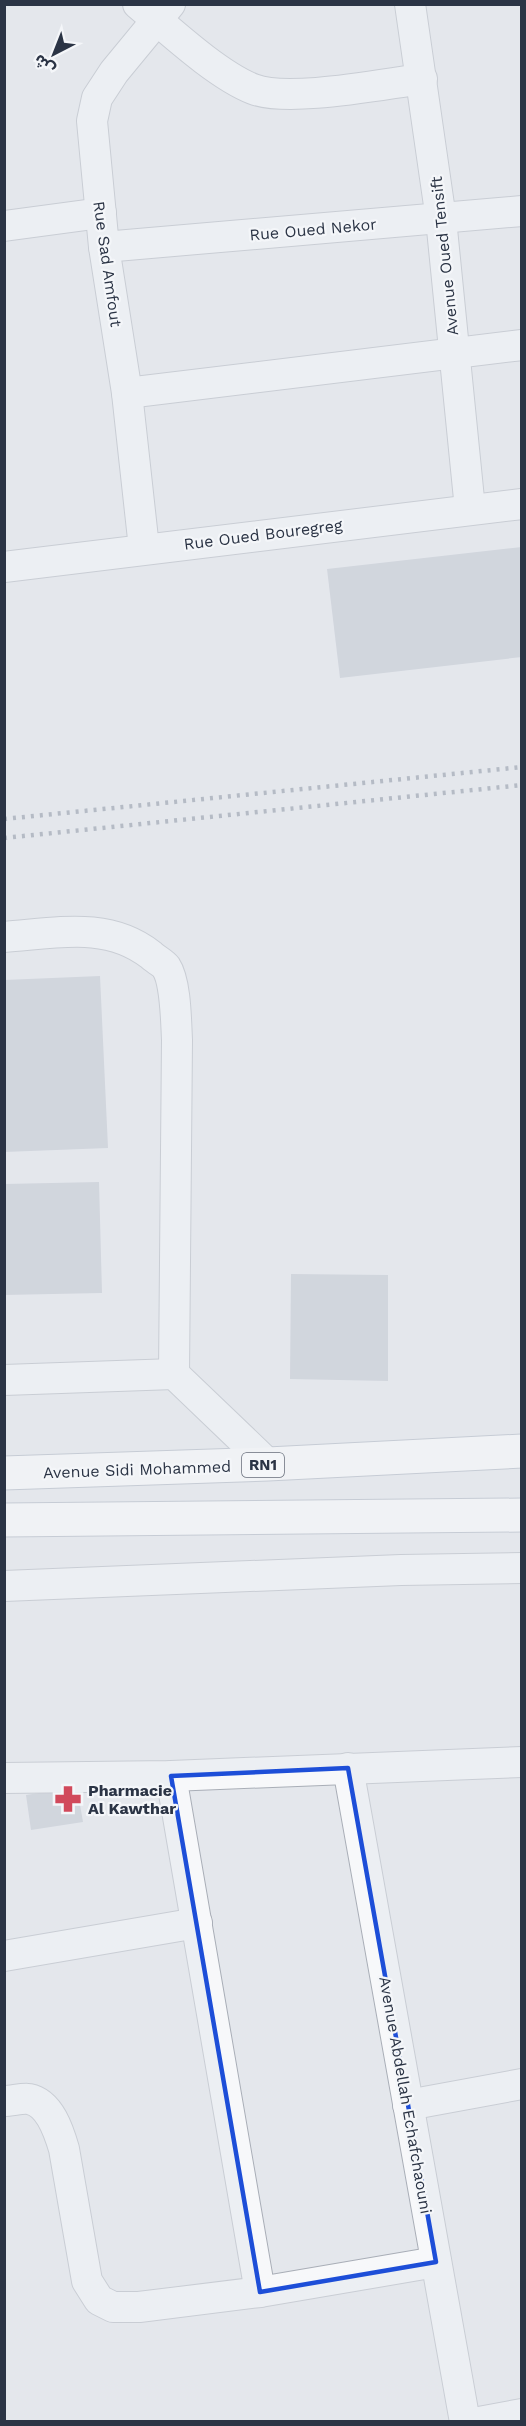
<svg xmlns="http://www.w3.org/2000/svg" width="526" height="2426" font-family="'Work Sans','Noto Sans Arabic',sans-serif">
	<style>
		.building { fill: #bbc0ca }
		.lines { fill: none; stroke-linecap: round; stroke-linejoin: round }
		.minor-casing { stroke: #a9aeb7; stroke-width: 32 }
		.primary-casing { stroke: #a3abb8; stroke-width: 35 }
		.minor { stroke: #f7f8fa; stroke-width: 30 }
		.primary { stroke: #fff; stroke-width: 33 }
		.rail { stroke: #7d8696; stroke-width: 4.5; stroke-dasharray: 3 6; stroke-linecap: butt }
		.marked { fill: none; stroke: #1d4ed8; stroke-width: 4.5; stroke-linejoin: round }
		.labels { text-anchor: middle; stroke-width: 4.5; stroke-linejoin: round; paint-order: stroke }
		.shield { fill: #f4f6f9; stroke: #676e7b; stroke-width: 1.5 }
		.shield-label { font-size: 15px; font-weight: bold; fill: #2b3445 }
		.street-label { font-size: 16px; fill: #2b3445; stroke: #f4f6f9 }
		.poi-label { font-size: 16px; font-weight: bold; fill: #2b3445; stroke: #f4f6f9; text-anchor: start }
	</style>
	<rect width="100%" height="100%" fill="#e4e7ec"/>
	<!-- building -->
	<g class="building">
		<polygon points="522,547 522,657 340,678 327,569"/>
		<polygon points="100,976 108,1148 4,1152 4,980"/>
		<polygon points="99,1182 102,1293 4,1295 4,1184"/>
		<polygon points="291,1274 388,1275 388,1381 290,1379"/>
		<polygon points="77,1787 83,1822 31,1830 26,1795"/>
	</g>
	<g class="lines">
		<defs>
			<g id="minor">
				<path d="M138,4c31,26 79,71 115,85 35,14 129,-5 169,-10"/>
				<polyline points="410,4 441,219 470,509"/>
				<polyline points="4,226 101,213"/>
				<polyline points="104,247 522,211"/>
				<polyline points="127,393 522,345"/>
				<polyline points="144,548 127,393 104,247 92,121 97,98 114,72 170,4"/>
				<polyline points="4,567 522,504"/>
				<path d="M4,937c53,-4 104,-16 147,18 4,4 12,8 15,12 10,15 10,55 11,73l-3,334"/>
				<polyline points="4,1380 174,1374 268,1464"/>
				<polyline points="4,1586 401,1570 522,1568"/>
				<polyline points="348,1768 465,2422"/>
				<polyline points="171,1776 260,2292"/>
				<polyline points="4,1778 171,1776 522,1762"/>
				<polyline points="4,1956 197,1923"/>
				<path d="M4,2101c8,0 18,-3 25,-2 21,4 30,33 35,50l23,132 12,19 14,7h26l121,-15 176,-30"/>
				<polyline points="408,2105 522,2084"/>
				<polyline points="479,2422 522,2414"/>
			</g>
			<g id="primary">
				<polyline points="4,1473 268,1464 522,1451"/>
				<polyline points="4,1520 522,1515"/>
			</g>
		</defs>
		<!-- minor casing -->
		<use href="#minor" class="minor-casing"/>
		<!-- primary casing -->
		<use href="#primary" class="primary-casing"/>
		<!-- minor -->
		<use href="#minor" class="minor"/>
		<!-- primary -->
		<use href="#primary" class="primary"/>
		<!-- rail -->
		<g class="rail">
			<polyline points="4,819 522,767"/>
			<polyline points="4,838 522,785"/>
		</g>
	</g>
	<!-- marked area -->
	<path d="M0 0H526V2426H0ZM348,1768l88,494 -176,30 -89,-516z" fill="#e4e7ec" fill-opacity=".55" fill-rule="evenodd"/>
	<path class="marked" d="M348,1768l88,494 -176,30 -89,-516z"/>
	<!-- icons -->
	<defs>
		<symbol id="pharmacy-bare" viewBox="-9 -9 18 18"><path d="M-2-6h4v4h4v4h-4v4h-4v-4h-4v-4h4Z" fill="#d1495b" stroke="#f4f6f9" stroke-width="2.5" paint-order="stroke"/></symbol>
	</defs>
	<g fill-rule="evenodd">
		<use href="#pharmacy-bare" x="49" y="1780" width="38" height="38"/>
	</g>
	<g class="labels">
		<!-- shield labels -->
		<rect class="shield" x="242" y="1453" width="42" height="24" rx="4.5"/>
		<g class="shield-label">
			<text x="263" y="1470">RN1</text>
		</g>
		<!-- street labels -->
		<g class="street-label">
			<text transform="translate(313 229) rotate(-5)" y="6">Rue Oued Nekor</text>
			<text transform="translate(444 256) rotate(-96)" y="6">Avenue Oued Tensift</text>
			<text transform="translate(108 264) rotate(82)" y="6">Rue Sad Amfout</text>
			<text transform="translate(263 534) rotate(-7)" y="6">Rue Oued Bouregreg</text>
			<text transform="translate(137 1469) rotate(-2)" y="6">Avenue Sidi Mohammed</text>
			<text transform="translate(406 2095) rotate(80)" y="6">Avenue Abdellah Echafchaouni</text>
		</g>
		<!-- poi labels -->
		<g class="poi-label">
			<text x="88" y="1796">Pharmacie<tspan x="88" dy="18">Al Kawthar</tspan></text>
		</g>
	</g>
	<!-- border -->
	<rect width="526" height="2426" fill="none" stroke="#2b3445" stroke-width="12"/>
	<!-- north arrow -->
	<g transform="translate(54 54) rotate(222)" stroke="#f4f6f9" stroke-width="4.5" paint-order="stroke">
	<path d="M0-4.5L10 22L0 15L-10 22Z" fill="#2b3445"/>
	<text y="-9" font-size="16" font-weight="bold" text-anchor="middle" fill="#2b3445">ش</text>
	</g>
</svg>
